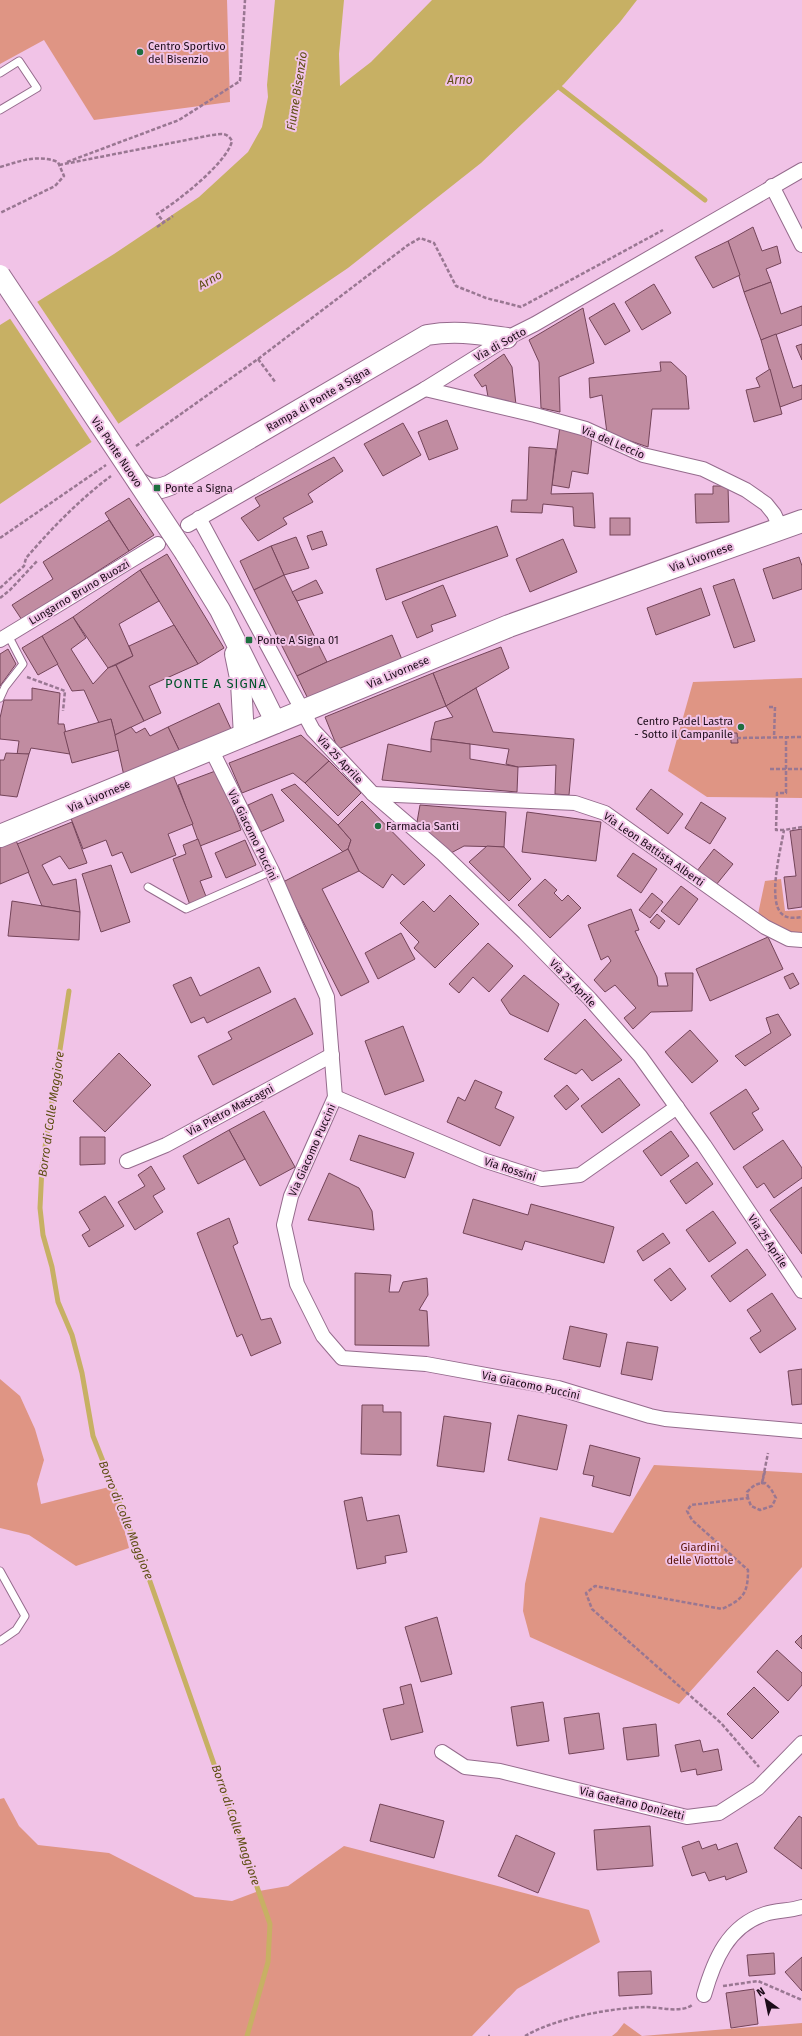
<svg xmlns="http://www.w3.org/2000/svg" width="802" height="2036" font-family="'Fira Sans',sans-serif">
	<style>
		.green { fill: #df9584 }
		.water { fill: #c7b064 }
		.pier { fill: #f1c3e7 }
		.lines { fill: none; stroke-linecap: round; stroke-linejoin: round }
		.stream { stroke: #c7b064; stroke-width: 5 }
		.building { fill: #c18ca1; stroke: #744459 }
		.service-casing { stroke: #956b8d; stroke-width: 9 }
		.minor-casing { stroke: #956b8d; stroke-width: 16 }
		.secondary-casing { stroke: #956b8d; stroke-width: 22 }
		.primary-casing { stroke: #956b8d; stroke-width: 24 }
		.path { stroke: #997792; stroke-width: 2.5; stroke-dasharray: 4 2; stroke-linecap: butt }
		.service { stroke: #fff; stroke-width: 7 }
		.minor { stroke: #fff; stroke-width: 14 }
		.secondary { stroke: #fff; stroke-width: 20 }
		.primary { stroke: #fff; stroke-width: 22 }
		.secondary-bridge-casing { stroke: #956b8d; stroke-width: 22; stroke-linecap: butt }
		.secondary-bridge { stroke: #fff; stroke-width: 20 }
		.poi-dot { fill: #1e6f40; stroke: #f1c3e7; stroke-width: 1.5 }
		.labels { text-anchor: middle; stroke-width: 4; stroke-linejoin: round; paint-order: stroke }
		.poi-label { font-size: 11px; fill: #1c0c19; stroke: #f1c3e7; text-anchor: start }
		.street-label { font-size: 11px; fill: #1c0c19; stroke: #f1c3e7 }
		.park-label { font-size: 11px; fill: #571104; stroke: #f1c3e7 }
		.water-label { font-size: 12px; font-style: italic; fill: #5d4d12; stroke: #f1c3e7 }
		.quarter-label { font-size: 13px; letter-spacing: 1px; fill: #00532a; stroke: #f1c3e7 }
	</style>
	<rect width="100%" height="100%" fill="#f1c3e7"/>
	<!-- green -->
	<g class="green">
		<polygon points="0,0 227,0 230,102 94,120 44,40 0,64"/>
		<polygon points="802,678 802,798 707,797 668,771 693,682"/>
		<polygon points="781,879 785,911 802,910 802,934 788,933 758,914 765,881"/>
		<polygon points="0,1379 20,1396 35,1429 44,1460 37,1484 41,1504 113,1486 129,1548 76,1566 29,1535 0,1528"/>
		<polygon points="654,1465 802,1473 802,1567 679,1704 530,1637 523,1611 525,1584 540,1517 613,1533"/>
		<polygon points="4,1798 19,1826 38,1845 109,1853 195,1897 232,1901 259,1891 288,1886 344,1846 589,1910 600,1942 517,1989 472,2036 0,2036 0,1799"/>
		<polygon points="624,2023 642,2036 802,2023 802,2036 612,2036 617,2032"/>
	</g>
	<!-- water -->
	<polygon class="water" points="275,0 344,0 339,54 340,86 371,62 432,0 637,0 620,22 564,84 481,163 348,268 0,504 0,325 114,254 199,197 248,152 262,127 268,97 267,85"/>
	<!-- pier -->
	<polygon class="pier" points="36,300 120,426 93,444 9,317"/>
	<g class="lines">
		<!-- stream -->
		<g class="stream">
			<polyline points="555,84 705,200"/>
			<polyline points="69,991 42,1167 40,1208 43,1235 52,1267 58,1302 72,1335 82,1373 93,1436 146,1570 270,1924 268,1962 247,2036"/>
		</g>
	</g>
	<!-- building -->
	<g class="building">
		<polygon points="753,227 762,251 777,246 781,263 766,269 771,282 744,292 728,241"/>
		<polygon points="728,241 740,275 713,288 695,257"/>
		<polygon points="771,282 781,314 802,306 802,325 761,340 744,292"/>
		<polygon points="654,284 671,313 642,330 625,302"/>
		<polygon points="614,303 630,331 605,345 589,318"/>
		<polygon points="583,308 594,363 559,377 560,412 541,408 539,362 529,340"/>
		<polygon points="776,334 793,388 802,385 802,399 780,407 761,340"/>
		<polygon points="802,344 802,360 796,346"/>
		<polygon points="504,354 512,367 516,405 489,403 486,385 482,387 474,375"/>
		<polygon points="660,362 671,362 686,376 689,409 652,409 648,447 607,433 602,395 590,398 589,378 661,371"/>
		<polygon points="770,369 782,414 754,422 746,390 760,387 756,378"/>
		<polygon points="447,420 458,449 429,460 418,432"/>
		<polygon points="403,423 421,455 383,476 364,444"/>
		<polygon points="560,426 592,437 588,474 572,471 569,488 552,485"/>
		<polygon points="529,447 556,449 551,494 593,493 595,528 574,526 573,507 543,504 542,513 511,512 512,500 527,500"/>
		<polygon points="334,457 343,471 308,494 313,502 283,518 287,524 258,541 241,518 260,506 255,498"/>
		<polygon points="713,486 728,486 729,522 696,523 695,494 713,494"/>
		<polygon points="129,498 154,535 129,551 105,513"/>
		<rect x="610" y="518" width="20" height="17"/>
		<polygon points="109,520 129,551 22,620 12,605 53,579 43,562"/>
		<polygon points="497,526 508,556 386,600 376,569"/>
		<polygon points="322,531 327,545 312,550 307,536"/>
		<polygon points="296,537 309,568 284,575 271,546"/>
		<polygon points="563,539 577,572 530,592 516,559"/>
		<polygon points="271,546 284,575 254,590 240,561"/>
		<polygon points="167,554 224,648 198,664 140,570"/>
		<polygon points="799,557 802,566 802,589 773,599 763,569"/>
		<polygon points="140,570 159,601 119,624 133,656 108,668 73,617"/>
		<polygon points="284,575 327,662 297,676 254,590"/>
		<polygon points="734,579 755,641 734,648 713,586"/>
		<polygon points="316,580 323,593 297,601 292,592"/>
		<polygon points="443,585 456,616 431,625 433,631 417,638 402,602"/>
		<polygon points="701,588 710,615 656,635 647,608"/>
		<polygon points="73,617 86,638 71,649 93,684 108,668 116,665 144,721 115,735 111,719 99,723 84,690 72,691 42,636"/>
		<polygon points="174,625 198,664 149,686 161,713 144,721 116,665 133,656 129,646"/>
		<polygon points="392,635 403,662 310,703 297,676 327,662"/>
		<polygon points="42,636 58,664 38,675 22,648"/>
		<polygon points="501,647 509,668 446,706 433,673"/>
		<polygon points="8,649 16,664 0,686 0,654"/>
		<polygon points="433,673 446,706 338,749 325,717"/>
		<polygon points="32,688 60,693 58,724 64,724 70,754 31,748 29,754 17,755 19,741 0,739 0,718 4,700 32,700"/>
		<polygon points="476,688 493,732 574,739 569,795 555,794 556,765 518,767 506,764 509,749 431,739 435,722 453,717 446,706"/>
		<polygon points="219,703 231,729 180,752 168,727"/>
		<polygon points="111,719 119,750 72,763 64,732"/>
		<polygon points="131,727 136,733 145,728 150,736 168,727 180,752 124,776 115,735"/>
		<polygon points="731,733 737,733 738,743 731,743"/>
		<polygon points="301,735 329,761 305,783 293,773 242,793 229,763"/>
		<polygon points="431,739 470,744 470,759 518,767 517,792 382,780 388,744 431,752"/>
		<polygon points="6,753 29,754 17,797 0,795 0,760 4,760"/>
		<polygon points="329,761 361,793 338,816 305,783"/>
		<polygon points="218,770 241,830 200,846 178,785"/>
		<polygon points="173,775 193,824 168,834 176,855 131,873 122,852 112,856 106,840 83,849 70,816"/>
		<polygon points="295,784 338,825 351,840 348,849 343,852 281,790"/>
		<polygon points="651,789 683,814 668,834 636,809"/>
		<polygon points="272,794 284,821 260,832 248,805"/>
		<polygon points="362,801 425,865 404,885 392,874 383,888 359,871 348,849 351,840 338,825"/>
		<polygon points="701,802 726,818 710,844 685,828"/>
		<polygon points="420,805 506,812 504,847 464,846 451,853 417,822"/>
		<polygon points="527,812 601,822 596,861 522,852"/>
		<polygon points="72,822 87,863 69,869 60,856 42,865 53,885 76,879 80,912 42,906 17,844"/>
		<polygon points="802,829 802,907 788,909 784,877 796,876 790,831"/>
		<polygon points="15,838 29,872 0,884 0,845"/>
		<polygon points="198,839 212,877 200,881 207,899 190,905 173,859 186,854 183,845"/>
		<polygon points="245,840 256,865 226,878 215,853"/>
		<polygon points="487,846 504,847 531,879 509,901 469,862"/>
		<polygon points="348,849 359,871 322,889 369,982 341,996 283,882"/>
		<polygon points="714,849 733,864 716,885 697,871"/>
		<polygon points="633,853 657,869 641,893 617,876"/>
		<polygon points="111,865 130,922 101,932 82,874"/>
		<polygon points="545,879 557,890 554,893 562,901 568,895 581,908 550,938 518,905"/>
		<polygon points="681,886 698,899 679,925 661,911"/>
		<polygon points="652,893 663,902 650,918 639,910"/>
		<polygon points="450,895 479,924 435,968 414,948 419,942 400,923 423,901 434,912"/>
		<polygon points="12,901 80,912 79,940 8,936"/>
		<polygon points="631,909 639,930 635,931 657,977 658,986 668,986 665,973 693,973 692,1011 651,1012 633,1029 624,1018 636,1008 615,985 605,992 594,980 611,961 608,956 601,960 588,925"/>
		<polygon points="657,914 665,921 659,929 650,922"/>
		<polygon points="401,933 415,959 378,979 365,953"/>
		<polygon points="768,937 783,969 710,1001 696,969"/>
		<polygon points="488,943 513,966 489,992 473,977 459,993 449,984"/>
		<polygon points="259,967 271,992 207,1023 204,1017 191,1023 173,985 191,977 200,996"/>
		<polygon points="793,973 799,984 790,989 784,977"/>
		<polygon points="524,975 559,1004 548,1032 510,1014 501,1000"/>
		<polygon points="295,998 313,1034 213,1085 198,1056 232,1039 228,1032"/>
		<polygon points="778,1014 791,1035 745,1066 735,1056 771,1033 766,1018"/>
		<polygon points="585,1019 622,1060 592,1081 582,1069 576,1074 544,1059"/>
		<polygon points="403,1026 424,1081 385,1095 365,1041"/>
		<polygon points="690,1030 718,1061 692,1083 665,1052"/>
		<polygon points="119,1053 151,1085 105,1132 73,1101"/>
		<polygon points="619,1078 640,1105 602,1133 581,1106"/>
		<polygon points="475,1080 502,1092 495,1108 514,1117 500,1146 447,1122 458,1097 465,1101"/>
		<polygon points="567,1085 579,1099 566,1110 554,1096"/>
		<polygon points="746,1089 759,1109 752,1113 763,1130 734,1150 710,1113"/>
		<polygon points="264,1111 295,1167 260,1186 229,1130"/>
		<polygon points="229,1130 245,1159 198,1184 183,1156"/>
		<polygon points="671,1131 689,1156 661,1176 643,1151"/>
		<polygon points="359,1135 414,1153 405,1178 350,1160"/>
		<polygon points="80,1137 105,1137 105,1164 80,1165"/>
		<polygon points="783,1140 802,1168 802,1178 774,1198 764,1183 757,1188 743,1167"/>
		<polygon points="697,1162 713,1184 686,1204 670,1181"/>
		<polygon points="151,1166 165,1189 153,1196 163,1212 135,1230 118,1202 145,1186 138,1175"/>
		<polygon points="329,1173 359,1188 372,1211 374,1230 308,1220"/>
		<polygon points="802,1187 802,1254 770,1210"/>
		<polygon points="105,1196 124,1226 89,1247 82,1235 90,1230 79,1212"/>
		<polygon points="473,1199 528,1215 531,1204 614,1227 604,1263 525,1241 522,1250 463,1233"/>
		<polygon points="713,1211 736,1243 709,1262 686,1230"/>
		<polygon points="229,1218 238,1243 233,1246 261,1320 271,1318 281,1343 251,1356 242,1334 237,1337 197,1233"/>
		<polygon points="663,1233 670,1243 643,1261 637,1251"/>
		<polygon points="747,1249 766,1275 730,1302 711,1276"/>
		<polygon points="670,1268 686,1289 671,1301 654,1280"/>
		<polygon points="355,1273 391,1275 389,1292 399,1292 403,1282 427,1278 428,1295 419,1310 427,1311 429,1346 355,1345"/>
		<polygon points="772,1293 796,1329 760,1353 750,1338 761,1331 747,1310"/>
		<polygon points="570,1326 607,1334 600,1367 563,1359"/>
		<polygon points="627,1342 658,1347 652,1380 621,1374"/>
		<polygon points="802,1369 802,1404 792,1405 788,1371"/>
		<polygon points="362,1405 383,1405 383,1412 401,1412 401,1455 361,1454"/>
		<polygon points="518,1415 567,1425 557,1470 508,1460"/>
		<polygon points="444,1416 491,1423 484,1472 437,1466"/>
		<polygon points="590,1445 640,1458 630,1496 592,1486 594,1476 583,1474"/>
		<polygon points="362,1497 367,1521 399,1515 407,1552 385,1556 386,1563 357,1569 344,1501"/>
		<polygon points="437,1617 452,1674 421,1682 405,1627"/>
		<polygon points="802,1635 802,1649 795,1642"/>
		<polygon points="777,1650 802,1673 802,1685 788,1701 757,1672"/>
		<polygon points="411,1684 423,1732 391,1740 383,1709 404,1704 400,1687"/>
		<polygon points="754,1687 779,1712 752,1739 727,1714"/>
		<polygon points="543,1702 549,1741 517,1746 511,1707"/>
		<polygon points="599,1713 604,1749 569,1754 564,1718"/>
		<polygon points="656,1724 659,1756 627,1760 623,1728"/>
		<polygon points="700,1740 703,1752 718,1749 722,1770 697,1775 696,1769 681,1772 675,1745"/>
		<polygon points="380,1804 444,1821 434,1858 370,1841"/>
		<polygon points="799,1816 802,1818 802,1869 774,1848"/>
		<polygon points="650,1826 653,1866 597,1870 594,1830"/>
		<polygon points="516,1835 555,1853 538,1893 498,1876"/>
		<polygon points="699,1841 702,1849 716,1844 718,1850 737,1843 747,1872 726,1880 725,1876 709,1881 705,1872 692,1876 682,1847"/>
		<polygon points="774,1953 775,1974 749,1976 747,1955"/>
		<polygon points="802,1957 802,1991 785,1972"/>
		<polygon points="651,1971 652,1994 619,1996 618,1972"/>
		<polygon points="754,1989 758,2024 731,2028 726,1993"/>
	</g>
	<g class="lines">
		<defs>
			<g id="service">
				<polyline points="0,73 19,61 37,88 0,110"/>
				<polyline points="0,698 5,687 23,664 8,635"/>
				<polyline points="148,887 186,909 272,871"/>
				<polyline points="0,1571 25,1616 16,1630 0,1641"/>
			</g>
			<g id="minor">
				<polyline points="772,186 802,245"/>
				<polyline points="425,389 535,415 586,429 643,455 703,469 746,490 766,504 774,514 781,529"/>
				<polyline points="199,518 313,730 373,794 443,854 525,933 590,999 640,1056 704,1145 802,1291"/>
				<polyline points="188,525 425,389 507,338 535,324 802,170"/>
				<polyline points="0,640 158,544"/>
				<polyline points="211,749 272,871 327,997 335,1097 291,1196 284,1225 297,1284 323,1336 342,1358 426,1364 558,1388 650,1416 665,1419 802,1431"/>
				<polyline points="373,794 575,803 605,813 765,927 789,939 802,940"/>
				<polyline points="335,1097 483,1160 542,1179 580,1175 677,1107"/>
				<polyline points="127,1161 166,1145 332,1055"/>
				<polyline points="442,1752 465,1767 500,1771 687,1817 719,1813 758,1788 802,1743"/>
				<path d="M704,1995c10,-35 24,-69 61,-81 12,-4 25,-3 37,-7"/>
			</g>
			<g id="secondary">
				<path d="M138,482c12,8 18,9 32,3l257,-150c29,-5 51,-1 80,3"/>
				<polyline points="185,553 220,610 276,723"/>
				<polyline points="235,654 241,683 244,736"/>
			</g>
			<polyline id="primary" points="0,836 509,626 802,521"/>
		</defs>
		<!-- service casing -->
		<use href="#service" class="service-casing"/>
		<!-- minor casing -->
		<use href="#minor" class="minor-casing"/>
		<!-- secondary casing -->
		<use href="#secondary" class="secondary-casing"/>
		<!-- primary casing -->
		<use href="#primary" class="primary-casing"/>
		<!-- path -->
		<g class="path">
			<polyline points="67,162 179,120 240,81 245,0"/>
			<path d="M59,165l153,-30c9,-1 15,-3 20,6 -5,22 -55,61 -75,73l7,8"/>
			<path d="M0,167c21,-6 37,-13 58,-5l6,14 -9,10 -55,27"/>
			<polyline points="157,227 173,216"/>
			<polyline points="258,359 276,383"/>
			<polyline points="136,446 258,359 408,245 420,238 434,243 456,286 486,298 521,307 663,230"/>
			<polyline points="0,538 106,465"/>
			<path d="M0,588l24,-22 2,-8c26,-30 53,-58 85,-82"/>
			<polyline points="0,598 10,590 38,560"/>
			<polyline points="27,677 65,691 63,711"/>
			<polyline points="769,707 775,707 774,738"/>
			<polyline points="737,738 802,737"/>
			<polyline points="770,769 802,769"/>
			<path d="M802,827l-18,3c-3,18 -17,71 -2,84 5,5 13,4 20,3"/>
			<polyline points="784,830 776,830 777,793 786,793 786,737"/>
			<polyline points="765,1471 762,1483 768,1453"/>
			<path d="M748,1498l-1,-6c6,-6 9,-9 18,-9l6,6 5,9 -4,8 -12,4 -9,-4 -3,-8 -57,7 -4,6 5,9 56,50c0,24 -5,29 -26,39l-127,-23 -9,7 6,16 129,114 38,44"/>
			<polyline points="723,1986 758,1981 802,2000"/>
			<polyline points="488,2036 490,2036"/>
			<path d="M525,2036c31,-18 85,-28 121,-29 13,0 37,7 47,-3"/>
		</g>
		<!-- service -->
		<use href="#service" class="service"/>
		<!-- minor -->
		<use href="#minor" class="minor"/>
		<!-- secondary -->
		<use href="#secondary" class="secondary"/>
		<!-- primary -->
		<use href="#primary" class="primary"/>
		<defs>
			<polyline id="secondary-bridge" points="0,275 185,553"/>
		</defs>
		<!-- secondary-bridge casing -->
		<use href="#secondary-bridge" class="secondary-bridge-casing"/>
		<!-- secondary-bridge -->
		<use href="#secondary-bridge" class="secondary-bridge"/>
	</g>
	<!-- markers -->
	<g class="poi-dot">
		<circle cx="140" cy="52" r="4"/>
		<rect x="153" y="484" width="8" height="8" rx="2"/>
		<rect x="245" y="636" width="8" height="8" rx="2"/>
		<circle cx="741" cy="727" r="4"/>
		<circle cx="378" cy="826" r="4"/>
	</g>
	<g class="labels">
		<!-- poi labels -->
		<g class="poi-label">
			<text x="148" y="50">Centro Sportivo<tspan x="148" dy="13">del Bisenzio</tspan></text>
			<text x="165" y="492">Ponte a Signa</text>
			<text x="257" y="644">Ponte A Signa 01</text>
			<text x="733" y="725" text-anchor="end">Centro Padel Lastra<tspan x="733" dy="13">- Sotto il Campanile</tspan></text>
			<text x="386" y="830">Farmacia Santi</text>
		</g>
		<!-- street labels -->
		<g class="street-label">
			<text transform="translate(500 344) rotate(-29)" y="4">Via di Sotto</text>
			<text transform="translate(318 399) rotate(-30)" y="4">Rampa di Ponte a Signa</text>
			<text transform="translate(613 442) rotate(23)" y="4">Via del Leccio</text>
			<text transform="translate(117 452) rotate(56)" y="4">Via Ponte Nuovo</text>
			<text transform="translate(701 557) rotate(-20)" y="4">Via Livornese</text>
			<text transform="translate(79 592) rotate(-31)" y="4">Lungarno Bruno Buozzi</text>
			<text transform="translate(398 672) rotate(-23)" y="4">Via Livornese</text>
			<text transform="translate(340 759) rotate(47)" y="4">Via 25 Aprile</text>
			<text transform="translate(99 796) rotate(-23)" y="4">Via Livornese</text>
			<text transform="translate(253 835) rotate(64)" y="4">Via Giacomo Puccini</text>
			<text transform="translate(654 849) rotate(35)" y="4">Via Leon Battista Alberti</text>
			<text transform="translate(573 983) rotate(46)" y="4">Via 25 Aprile</text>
			<text transform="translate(230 1110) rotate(-28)" y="4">Via Pietro Mascagni</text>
			<text transform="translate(312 1150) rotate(-66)" y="4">Via Giacomo Puccini</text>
			<text transform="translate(510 1169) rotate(18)" y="4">Via Rossini</text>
			<text transform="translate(768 1241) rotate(56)" y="4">Via 25 Aprile</text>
			<text transform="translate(531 1385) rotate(12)" y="4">Via Giacomo Puccini</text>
			<text transform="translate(632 1803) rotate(14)" y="4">Via Gaetano Donizetti</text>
		</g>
		<!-- park labels -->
		<g class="park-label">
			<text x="700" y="1551">Giardini<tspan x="700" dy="13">delle Viottole</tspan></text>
		</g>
		<!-- water labels -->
		<g class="water-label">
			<text x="460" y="84">Arno</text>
			<text transform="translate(297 91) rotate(-81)" y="4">Fiume Bisenzio</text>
			<text transform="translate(210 280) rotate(-30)" y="4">Arno</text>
			<text transform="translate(51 1114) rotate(-82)" y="4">Borro di Colle Maggiore</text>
			<text transform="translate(126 1520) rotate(68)" y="4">Borro di Colle Maggiore</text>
			<text transform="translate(236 1825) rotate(71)" y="4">Borro di Colle Maggiore</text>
		</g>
		<!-- quarter labels -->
		<g class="quarter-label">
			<text x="216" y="688">PONTE A SIGNA</text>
		</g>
	</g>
	<!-- north arrow -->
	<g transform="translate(766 2000) rotate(327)" stroke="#f1c3e7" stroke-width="3" paint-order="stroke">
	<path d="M0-3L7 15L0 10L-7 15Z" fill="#1c0c19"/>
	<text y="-6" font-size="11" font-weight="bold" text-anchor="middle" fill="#1c0c19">N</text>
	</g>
</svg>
